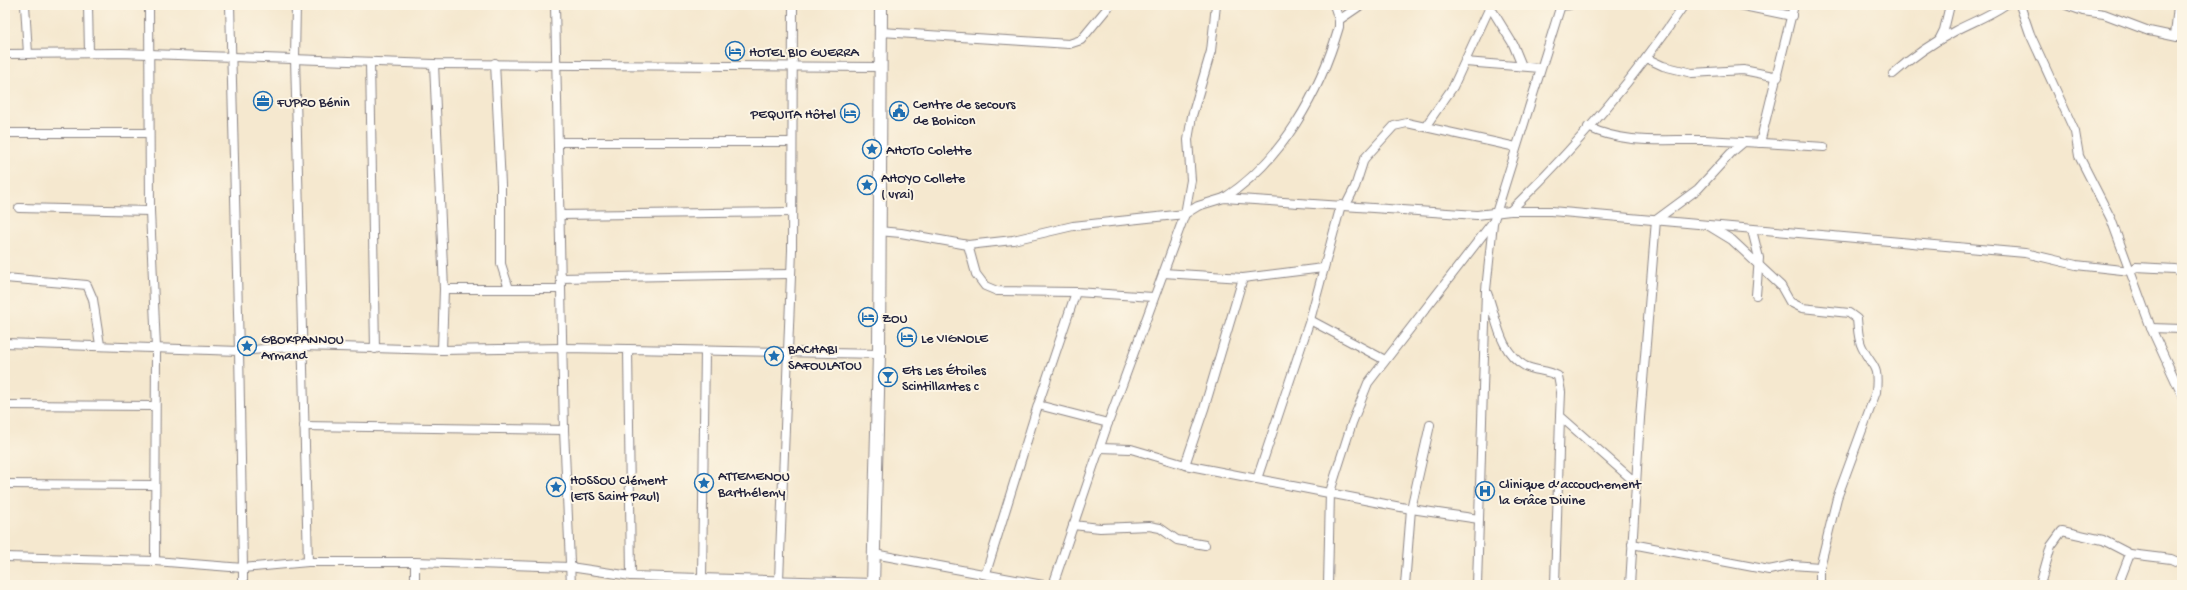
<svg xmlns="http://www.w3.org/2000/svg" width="2187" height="590" font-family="'Gochi Hand',sans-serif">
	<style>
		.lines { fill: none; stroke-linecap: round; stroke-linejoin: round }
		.street-casing { stroke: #8c8585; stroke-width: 10 }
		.secondary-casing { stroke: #8c8585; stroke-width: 14 }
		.street { stroke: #fff; stroke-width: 8 }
		.secondary { stroke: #fff; stroke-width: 12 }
		.labels { text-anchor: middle; stroke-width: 4; stroke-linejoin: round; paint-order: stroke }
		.poi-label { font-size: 14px; fill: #22223b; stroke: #fcf5e5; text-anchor: start }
	</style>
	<rect width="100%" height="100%" fill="#fcf5e5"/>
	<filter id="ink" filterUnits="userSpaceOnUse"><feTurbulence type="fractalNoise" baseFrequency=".025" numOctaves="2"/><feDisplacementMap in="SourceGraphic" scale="8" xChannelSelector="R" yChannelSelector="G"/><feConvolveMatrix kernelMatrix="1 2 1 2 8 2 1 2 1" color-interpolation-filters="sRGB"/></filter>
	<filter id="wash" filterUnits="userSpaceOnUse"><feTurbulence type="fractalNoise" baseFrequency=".012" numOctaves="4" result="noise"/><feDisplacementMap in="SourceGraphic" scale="16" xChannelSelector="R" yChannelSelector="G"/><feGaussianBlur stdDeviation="0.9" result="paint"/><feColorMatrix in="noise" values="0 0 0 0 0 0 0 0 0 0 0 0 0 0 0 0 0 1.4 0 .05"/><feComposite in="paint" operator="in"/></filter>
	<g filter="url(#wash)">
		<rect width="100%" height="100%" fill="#f5e8cf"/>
	</g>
	<g filter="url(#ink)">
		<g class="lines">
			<defs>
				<g id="street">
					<polyline points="25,5 28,54"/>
					<polyline points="88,5 89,53"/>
					<polyline points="149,5 150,211 156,348 155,561"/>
					<polyline points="230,5 239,351 303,346 442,350 563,348 628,349"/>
					<polyline points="296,5 295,58 308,562"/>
					<polyline points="555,5 564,430 571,585"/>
					<polyline points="1489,5 1513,44 1522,66"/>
					<polyline points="1739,5 1792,16"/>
					<polyline points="2020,5 2030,34 2075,132 2079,156 2111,219 2151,328 2182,395"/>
					<polyline points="2066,5 2083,11 2104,14 2149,31 2182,38"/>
					<polyline points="1561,6 1570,5"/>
					<polyline points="1339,20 1361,5"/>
					<polyline points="881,32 1069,44 1081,40 1110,5"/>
					<polyline points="2175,36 2178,5"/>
					<polyline points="1939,40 1944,30 1950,5"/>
					<polyline points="5,54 121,53 434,64 880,67"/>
					<polyline points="1646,58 1663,66 1692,73 1743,70 1778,77"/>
					<polyline points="370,62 375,349"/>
					<polyline points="1465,62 1540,68"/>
					<polyline points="495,63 501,185 501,264 509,289"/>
					<polyline points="434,64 444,289 442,350"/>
					<path d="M1893,74c19,-17 39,-31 62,-43 17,-9 34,-15 50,-26"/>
					<polyline points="1425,127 1453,87 1490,7"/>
					<path d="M1588,127c37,18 77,12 117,13 40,2 79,4 119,7"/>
					<polyline points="5,133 149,133"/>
					<polyline points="558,142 792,142"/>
					<polyline points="1760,143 1794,5"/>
					<path d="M1224,198c58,-37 96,-106 115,-171v-7l-5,-15"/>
					<polyline points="1346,205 1355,187 1364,159 1394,126 1407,123 1516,147"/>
					<polyline points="19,208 150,211"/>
					<path d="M1510,211c64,-62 124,-132 174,-206"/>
					<polyline points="560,215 792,212"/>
					<path d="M1709,226l23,14 49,46 9,16 12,6 47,5 8,6c1,9 1,20 5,28 10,22 17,15 14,45l-39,106 -17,69v18"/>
					<polyline points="1752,230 1759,258 1756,295"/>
					<polyline points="878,231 901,233 968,245 1013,240 1073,226 1185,214 1198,206 1224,198 1477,215 1510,211 1551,211 2025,253 2076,265 2131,271 2136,267 2175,269 2182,272"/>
					<polyline points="968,245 976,274 985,286 997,291 1076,292 1153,297"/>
					<polyline points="1163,273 1243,278 1323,268"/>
					<polyline points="5,278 87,285 93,299 100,345"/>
					<polyline points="560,278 790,274"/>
					<polyline points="444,289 560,289"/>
					<path d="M1487,293c10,24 11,58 38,73 10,5 23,4 33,10l3,16 -1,24 76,67"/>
					<polyline points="1310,320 1385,360"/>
					<polyline points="2151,328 2182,329"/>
					<polyline points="5,343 239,351 243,568 155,561 5,557"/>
					<polyline points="5,405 155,406"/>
					<polyline points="1038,405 1108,423"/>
					<polyline points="304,426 564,430"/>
					<polyline points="1100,448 1131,449 1185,465 1411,509 1479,519"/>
					<polyline points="1185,465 1204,409 1243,278"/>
					<polyline points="1257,479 1310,320 1341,205"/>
					<polyline points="5,484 155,485"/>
					<polyline points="1073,525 1100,528 1149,526 1160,528 1177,540 1205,545"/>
					<polyline points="1632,544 1769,570 1792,565 1820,567"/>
					<polyline points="874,554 1043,585"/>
					<polyline points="415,562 415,585"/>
					<polyline points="986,573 1038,405 1076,292"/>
					<polyline points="702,577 705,350"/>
					<polyline points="779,580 792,250 793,5"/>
					<polyline points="873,583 631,576 628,349 879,354"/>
					<polyline points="243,585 243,568 308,562 415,562 570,567 631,576"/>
					<polyline points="1053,585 1108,423 1185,214 1191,180 1188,140 1192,116 1211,51 1216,5"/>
					<polyline points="1328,585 1330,492 1352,423 1368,383 1492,223"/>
					<polyline points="1405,585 1411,509 1430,425"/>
					<polyline points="1477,585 1486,290 1493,223 1561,5"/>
					<polyline points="1555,585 1560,416"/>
					<polyline points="1630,585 1640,418 1656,220 1698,189 1731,153 1744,142"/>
					<polyline points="2040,585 2051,546 2062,531 2103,540 2130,554 2171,559 2182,564"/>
					<polyline points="2118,585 2130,554"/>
				</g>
				<polyline id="secondary" points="873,585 879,354 881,5"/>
			</defs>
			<!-- street casing -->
			<use href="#street" class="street-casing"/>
			<!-- secondary casing -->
			<use href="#secondary" class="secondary-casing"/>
			<!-- street -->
			<use href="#street" class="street"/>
			<!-- secondary -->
			<use href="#secondary" class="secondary"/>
		</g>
	</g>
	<!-- icons -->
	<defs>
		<symbol id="hotel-ring" viewBox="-11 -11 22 22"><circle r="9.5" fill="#fcf5e5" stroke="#1f6fb2" stroke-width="1.5"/><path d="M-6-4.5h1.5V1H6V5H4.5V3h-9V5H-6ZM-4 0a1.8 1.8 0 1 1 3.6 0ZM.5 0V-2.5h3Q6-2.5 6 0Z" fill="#1f6fb2"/></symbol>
		<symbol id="office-ring" viewBox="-11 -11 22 22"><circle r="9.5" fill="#fcf5e5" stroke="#1f6fb2" stroke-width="1.5"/><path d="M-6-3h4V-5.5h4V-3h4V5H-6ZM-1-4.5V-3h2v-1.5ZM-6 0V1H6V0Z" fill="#1f6fb2"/></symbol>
		<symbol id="civic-ring" viewBox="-11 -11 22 22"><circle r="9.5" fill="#fcf5e5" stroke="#1f6fb2" stroke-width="1.5"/><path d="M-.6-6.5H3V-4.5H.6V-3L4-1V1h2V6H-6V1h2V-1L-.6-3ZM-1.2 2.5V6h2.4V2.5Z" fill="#1f6fb2"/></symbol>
		<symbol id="sight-ring" viewBox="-11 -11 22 22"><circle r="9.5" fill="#fcf5e5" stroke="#1f6fb2" stroke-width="1.5"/><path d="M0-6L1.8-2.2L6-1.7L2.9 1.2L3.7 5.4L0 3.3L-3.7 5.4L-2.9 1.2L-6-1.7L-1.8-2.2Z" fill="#1f6fb2"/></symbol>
		<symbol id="bar-ring" viewBox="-11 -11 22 22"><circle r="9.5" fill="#fcf5e5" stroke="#1f6fb2" stroke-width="1.5"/><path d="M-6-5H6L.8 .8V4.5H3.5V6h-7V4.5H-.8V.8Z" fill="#1f6fb2"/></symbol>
		<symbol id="hospital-ring" viewBox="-11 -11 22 22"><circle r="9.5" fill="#fcf5e5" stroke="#1f6fb2" stroke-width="1.5"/><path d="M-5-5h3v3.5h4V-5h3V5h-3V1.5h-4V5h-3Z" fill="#1f6fb2"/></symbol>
	</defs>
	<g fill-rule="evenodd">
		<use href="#hotel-ring" x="724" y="40" width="22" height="22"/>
		<use href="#office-ring" x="252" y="90" width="22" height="22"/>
		<use href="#civic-ring" x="888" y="100" width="22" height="22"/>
		<use href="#hotel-ring" x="839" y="102" width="22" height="22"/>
		<use href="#sight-ring" x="861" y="138" width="22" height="22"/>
		<use href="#sight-ring" x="856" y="174" width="22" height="22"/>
		<use href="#hotel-ring" x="857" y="306" width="22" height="22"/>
		<use href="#hotel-ring" x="896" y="326" width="22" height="22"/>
		<use href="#sight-ring" x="236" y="335" width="22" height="22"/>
		<use href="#sight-ring" x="763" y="345" width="22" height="22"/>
		<use href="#bar-ring" x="877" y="366" width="22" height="22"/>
		<use href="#sight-ring" x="693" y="472" width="22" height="22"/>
		<use href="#sight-ring" x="545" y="476" width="22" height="22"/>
		<use href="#hospital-ring" x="1474" y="480" width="22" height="22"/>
	</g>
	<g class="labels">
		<!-- poi labels -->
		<g class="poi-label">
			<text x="749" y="56">HOTEL BIO GUERRA</text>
			<text x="277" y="106">FUPRO Bénin</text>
			<text x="913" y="108">Centre de secours<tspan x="913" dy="16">de Bohicon</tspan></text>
			<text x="836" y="118" text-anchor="end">PEQUITA Hôtel</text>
			<text x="886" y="154">AHOTO Colette</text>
			<text x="881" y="182">AHOYO Collete<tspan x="881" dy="16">( vrai)</tspan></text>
			<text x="882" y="322">ZOU</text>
			<text x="921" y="342">Le VIGNOLE</text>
			<text x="261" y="343">GBOKPANNOU<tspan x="261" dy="16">Armand</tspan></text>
			<text x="788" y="353">BACHABI<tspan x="788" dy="16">SAFOULATOU</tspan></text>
			<text x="902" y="374">Ets Les Étoiles<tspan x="902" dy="16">Scintillantes c</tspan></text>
			<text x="718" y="480">ATTEMENOU<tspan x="718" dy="16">Barthélemy</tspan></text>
			<text x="570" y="484">HOSSOU Clément<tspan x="570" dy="16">(ETS Saint Paul)</tspan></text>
			<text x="1499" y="488">Clinique d’accouchement<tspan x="1499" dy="16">la Grâce Divine</tspan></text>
		</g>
	</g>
	<!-- margin -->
	<rect width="2187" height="590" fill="none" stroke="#fcf5e5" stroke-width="20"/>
</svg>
